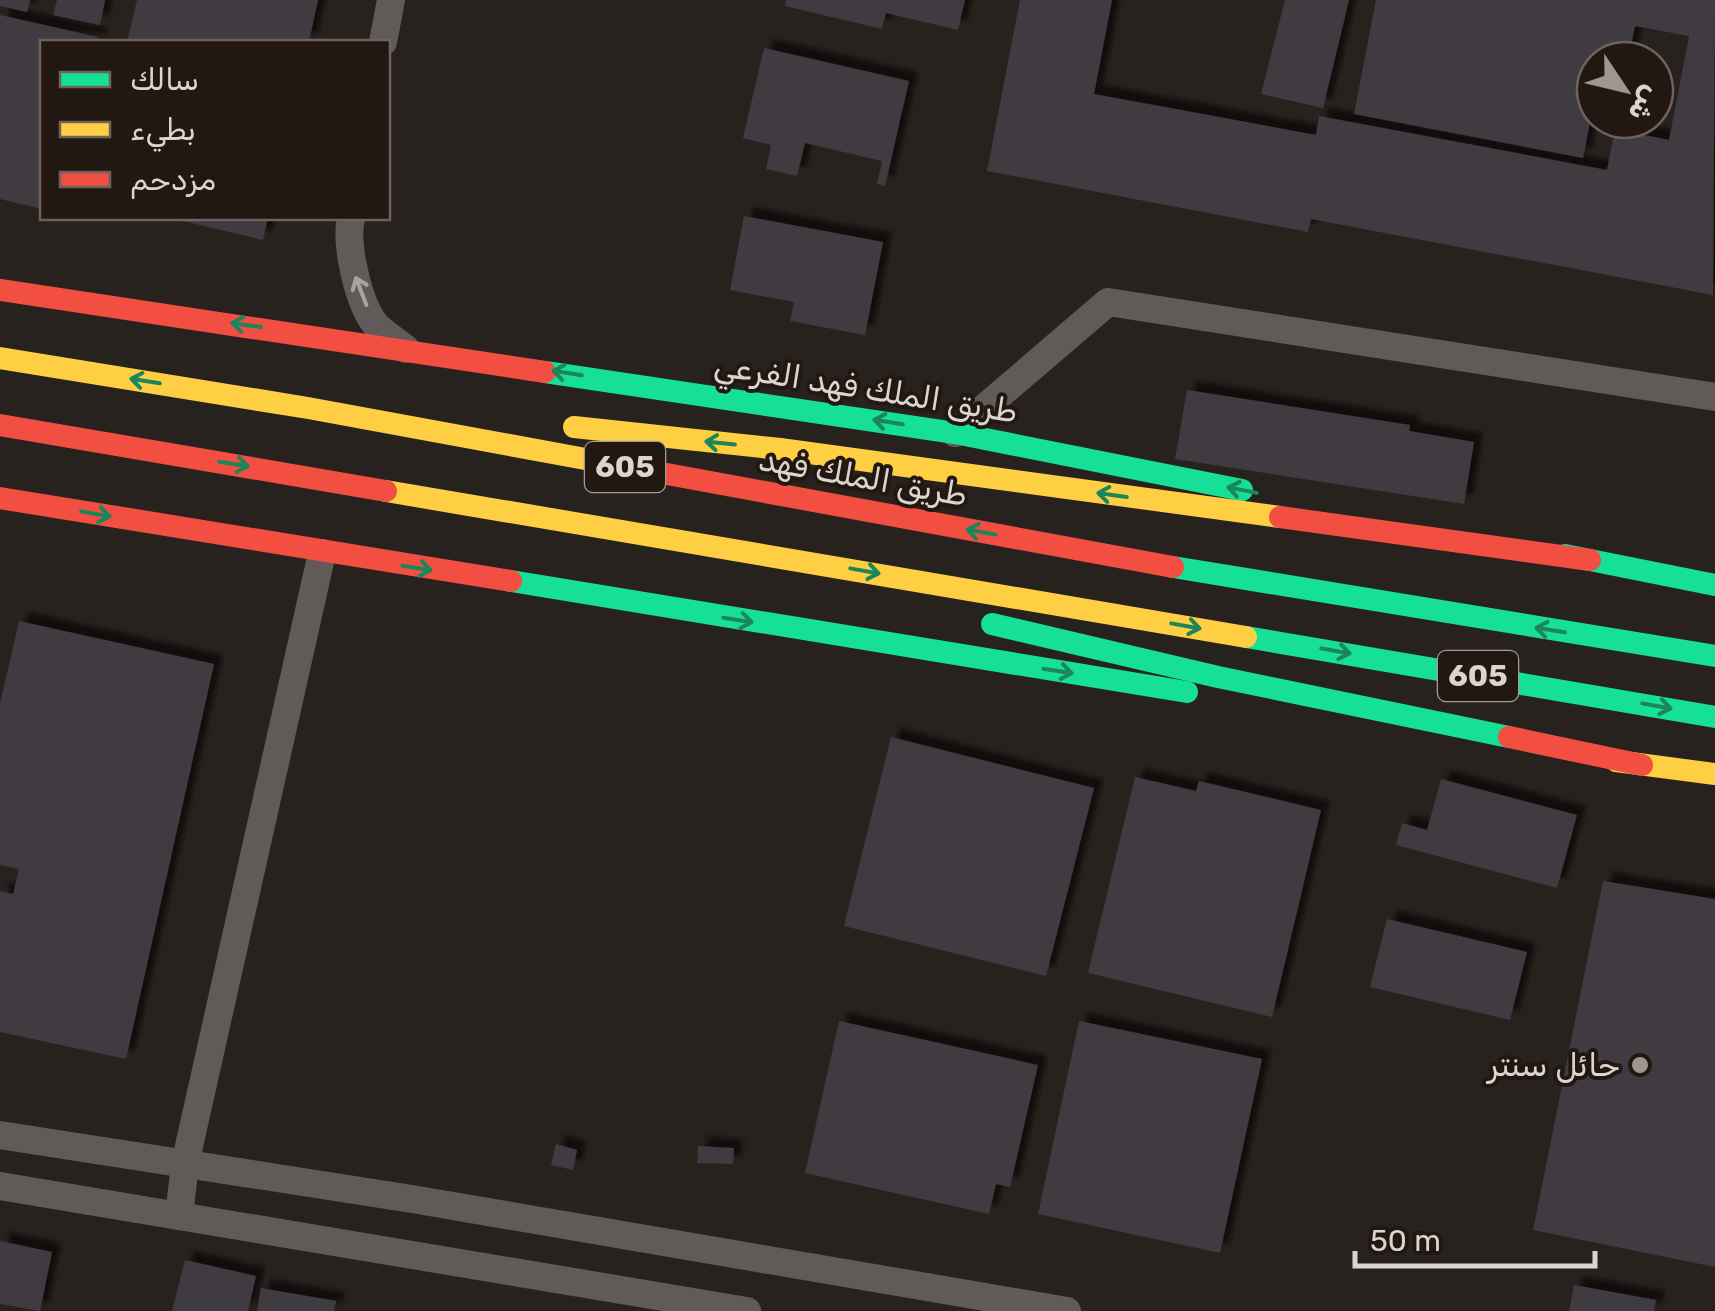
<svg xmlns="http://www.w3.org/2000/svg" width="1715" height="1311" font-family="Rubik,'Noto Naskh Arabic',sans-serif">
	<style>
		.building { fill: #403a3f; filter: url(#shadow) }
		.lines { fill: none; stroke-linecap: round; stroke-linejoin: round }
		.street { stroke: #605b58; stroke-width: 28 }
		.fast { stroke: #16e098; stroke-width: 22 }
		.slow { stroke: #ffcf43; stroke-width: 22 }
		.jam { stroke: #f24e42; stroke-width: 22 }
		.oneway { stroke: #aaa49f }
		.oneway2 { stroke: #1c865b }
		.poi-dot { fill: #9d9691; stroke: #231811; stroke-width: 4 }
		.labels { text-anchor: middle; stroke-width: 8; stroke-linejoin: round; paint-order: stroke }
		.shield { fill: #231811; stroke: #a49c96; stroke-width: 2.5 }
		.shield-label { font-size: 30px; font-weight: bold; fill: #dcd4cf }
		.street-label { font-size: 32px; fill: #dcd4cf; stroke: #231811 }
		.poi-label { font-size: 32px; fill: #dcd4cf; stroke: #231811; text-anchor: end }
	</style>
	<defs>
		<filter id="shadow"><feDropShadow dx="9" dy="-9" stdDeviation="2.5" flood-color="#0009"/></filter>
	</defs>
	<rect width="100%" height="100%" fill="#28221e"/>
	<!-- building -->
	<g class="building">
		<polygon points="0,0 30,0 27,12 0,6"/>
		<polygon points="57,0 105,0 100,25 53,15"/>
		<polygon points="137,0 318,0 309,42 127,42"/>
		<polygon points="786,0 965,0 958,30 886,13 882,29 785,6"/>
		<polygon points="1020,0 1112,0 1094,94 1316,135 1319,116 1607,170 1615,129 1669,140 1689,36 1635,26 1628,60 1595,60 1595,97 1583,158 1354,114 1376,0 1715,0 1713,295 1311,219 1308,232 987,171"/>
		<polygon points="1285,0 1349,0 1323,108 1261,94"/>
		<polygon points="0,15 98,37 97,42 42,42 42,209 0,199"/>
		<polygon points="764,48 909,81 885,186 877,184 882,161 805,143 797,176 766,169 771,145 743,138"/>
		<polygon points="744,216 883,242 865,335 790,321 794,302 730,290"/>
		<polygon points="170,218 268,218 263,240"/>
		<polygon points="1187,390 1410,425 1409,431 1474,442 1464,504 1175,459"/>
		<polygon points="19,621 214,664 126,1059 0,1032 0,891 13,894 19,869 0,865 0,704"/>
		<polygon points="891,737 1094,788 1046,976 844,926"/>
		<polygon points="1135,777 1196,791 1199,781 1321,810 1272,1017 1088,973"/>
		<polygon points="1441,779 1577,815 1557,888 1396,845 1402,823 1427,830"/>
		<polygon points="1603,881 1715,899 1715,1267 1533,1230"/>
		<polygon points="1387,919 1527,952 1510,1020 1370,987"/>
		<polygon points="839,1021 1038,1065 1010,1187 996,1184 989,1214 805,1173"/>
		<polygon points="1079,1021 1262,1059 1220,1253 1038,1214"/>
		<polygon points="556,1144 577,1150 573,1170 551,1165"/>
		<polygon points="698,1146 734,1148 733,1164 697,1163"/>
		<polygon points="0,1241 52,1252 40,1311 0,1304"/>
		<polygon points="185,1260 256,1276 248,1311 172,1311"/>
		<polygon points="1574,1285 1656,1300 1654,1311 1569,1311"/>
		<polygon points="261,1288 336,1301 334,1311 257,1311"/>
	</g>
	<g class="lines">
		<!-- street -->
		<g class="street">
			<polyline points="383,42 391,0"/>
			<path d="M351,218c-6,26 7,84 24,106 8,9 22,17 31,25"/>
			<polyline points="955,433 1108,302 1715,397"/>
			<polyline points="0,1135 412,1199 1067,1311"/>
			<polyline points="0,1186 747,1311"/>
			<polyline points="179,1216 185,1164 322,553"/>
		</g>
		<!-- fast -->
		<g class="fast">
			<polyline points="545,372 955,433 1242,490"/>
			<polyline points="1565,555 1715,585"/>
			<polyline points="1173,567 1715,656"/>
			<polyline points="511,581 1187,692"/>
			<polyline points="992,624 1218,677 1509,737"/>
			<polyline points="1246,637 1715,717"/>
		</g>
		<!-- slow -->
		<g class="slow">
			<polyline points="0,358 308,408 618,465"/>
			<polyline points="574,427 780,449 1280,517"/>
			<polyline points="386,491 1246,637"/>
			<polyline points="1616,761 1715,774"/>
		</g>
		<!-- jam -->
		<g class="jam">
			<polyline points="0,290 545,372"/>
			<polyline points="0,425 386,491"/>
			<polyline points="618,465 1173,567"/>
			<polyline points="0,498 511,581"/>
			<polyline points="1280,517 1590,560"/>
			<polyline points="1509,737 1642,765"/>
		</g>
	</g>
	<!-- one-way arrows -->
	<defs><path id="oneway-shaft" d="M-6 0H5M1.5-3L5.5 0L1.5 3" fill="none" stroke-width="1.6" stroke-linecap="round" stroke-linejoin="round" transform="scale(2.5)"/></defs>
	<use class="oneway" href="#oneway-shaft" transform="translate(361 291) rotate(-111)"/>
	<g class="oneway2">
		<use href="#oneway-shaft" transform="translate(246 325) rotate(-172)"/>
		<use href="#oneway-shaft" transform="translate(567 373) rotate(-171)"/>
		<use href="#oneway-shaft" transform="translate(145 381) rotate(-171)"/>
		<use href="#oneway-shaft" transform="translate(888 422) rotate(-171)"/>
		<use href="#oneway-shaft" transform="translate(720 443) rotate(-174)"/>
		<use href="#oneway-shaft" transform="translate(234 464) rotate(9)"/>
		<use href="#oneway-shaft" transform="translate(1242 490) rotate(-169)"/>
		<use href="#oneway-shaft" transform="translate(1112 495) rotate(-172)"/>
		<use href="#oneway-shaft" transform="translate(96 514) rotate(10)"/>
		<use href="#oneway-shaft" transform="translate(981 532) rotate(-170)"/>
		<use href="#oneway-shaft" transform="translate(417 568) rotate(9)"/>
		<use href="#oneway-shaft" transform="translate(865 571) rotate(10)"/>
		<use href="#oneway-shaft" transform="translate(738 620) rotate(9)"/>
		<use href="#oneway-shaft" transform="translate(1186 626) rotate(10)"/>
		<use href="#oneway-shaft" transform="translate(1550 630) rotate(-171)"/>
		<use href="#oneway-shaft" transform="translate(1336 651) rotate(10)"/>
		<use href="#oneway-shaft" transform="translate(1058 671) rotate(9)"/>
		<use href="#oneway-shaft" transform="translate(1657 706) rotate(10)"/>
	</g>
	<!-- markers -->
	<circle class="poi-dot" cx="1640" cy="1065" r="10"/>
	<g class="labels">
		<!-- shield labels -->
		<g class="shield">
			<rect x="585" y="442" width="80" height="50" rx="8"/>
			<rect x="1438" y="651" width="80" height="50" rx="8"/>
		</g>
		<g class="shield-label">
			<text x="625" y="477">605</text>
			<text x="1478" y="686">605</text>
		</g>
		<!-- street labels -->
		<g class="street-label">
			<text transform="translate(866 388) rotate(9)" y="11">طريق الملك فهد الفرعي</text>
			<text transform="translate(863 477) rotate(10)" y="11">طريق الملك فهد</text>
		</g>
		<!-- poi labels -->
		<g class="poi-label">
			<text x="1620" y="1076">حائل سنتر</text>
		</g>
	</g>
	<!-- legend -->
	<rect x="40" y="40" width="350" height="180" fill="#231811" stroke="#6d635d" stroke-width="2.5"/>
	<rect x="60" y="72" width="50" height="15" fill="#16e098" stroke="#6d635d" stroke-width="2.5"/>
	<text x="130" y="90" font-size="30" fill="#dcd4cf">سالك</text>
	<rect x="60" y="122" width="50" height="15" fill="#ffcf43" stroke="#6d635d" stroke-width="2.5"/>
	<text x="130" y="140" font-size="30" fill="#dcd4cf">بطيء</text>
	<rect x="60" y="172" width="50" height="15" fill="#f24e42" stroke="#6d635d" stroke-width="2.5"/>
	<text x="130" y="190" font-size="30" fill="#dcd4cf">مزدحم</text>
	<!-- north arrow -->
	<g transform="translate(1625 90) rotate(125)"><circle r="48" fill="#231811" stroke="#6d635d" stroke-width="2.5"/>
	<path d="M0-8L18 38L0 25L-18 38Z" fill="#9d9691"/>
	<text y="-15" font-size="28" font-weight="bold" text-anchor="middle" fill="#dcd4cf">ش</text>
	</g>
	<!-- scale -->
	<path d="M1355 1251v15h240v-15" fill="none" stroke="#dcd4cf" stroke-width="5"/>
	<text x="1370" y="1251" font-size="30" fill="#dcd4cf" stroke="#231811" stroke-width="8" paint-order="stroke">50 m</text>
</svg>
